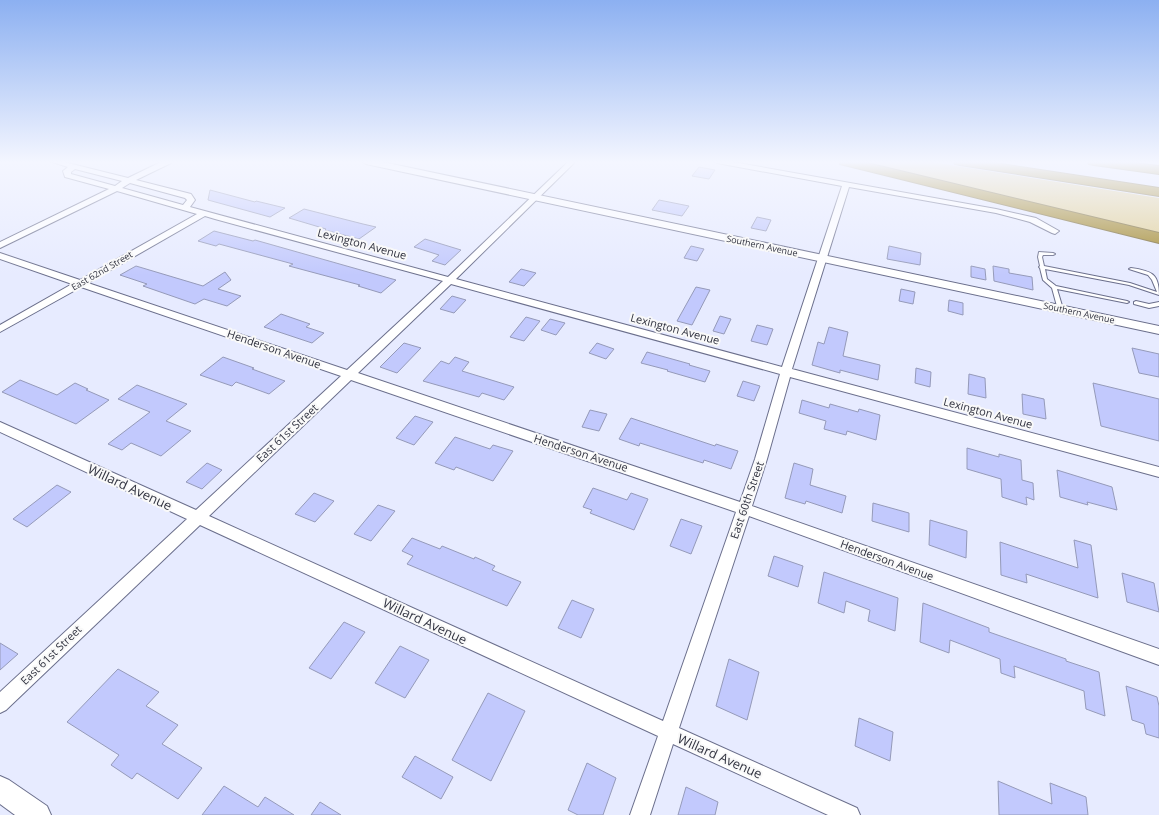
<svg xmlns="http://www.w3.org/2000/svg" width="1159" height="815" font-family="'Open Sans',sans-serif">
	<style>
		.green { fill: #e2d19a }
		.building { fill: #c2c9fd; stroke: #959ab9 }
		.lines { fill: none; stroke-linecap: round; stroke-linejoin: round }
		.lane-casing { stroke: #6b6f8c; stroke-width: 2 }
		.street-casing { stroke: #6b6f8c; stroke-width: 2 }
		.secondary-casing { stroke: #6b6f8c; stroke-width: 2 }
		.highway-casing { stroke: #7c6c36; stroke-width: 2 }
		.lane { fill: #fff; fill-rule: evenodd }
		.street { fill: #fff; fill-rule: evenodd }
		.secondary { fill: #fff; fill-rule: evenodd }
		.highway { fill: #a48b31; fill-rule: evenodd }
		.labels { text-anchor: middle; stroke-width: 4; stroke-linejoin: round; paint-order: stroke }
		.far-street-label { font-size: 9px; fill: #313340; stroke: #f9f9f9 }
		.street-label { font-size: 11px; fill: #313340; stroke: #f9f9f9 }
		.near-street-label { font-size: 13px; fill: #313340; stroke: #f9f9f9 }
	</style>
	<rect width="100%" height="100%" fill="#e7ebff"/>
	<!-- green -->
	<polygon class="green" points="853,161 925,161 1159,198 1159,235"/>
	<!-- building -->
	<g class="building">
		<polygon points="699,167 715,170 709,179 692,176"/>
		<polygon points="210,190 255,202 256,201 285,208 270,217 208,200"/>
		<polygon points="659,200 689,206 682,216 652,210"/>
		<polygon points="304,209 363,224 376,227 359,239 325,230 326,229 289,218"/>
		<polygon points="757,217 771,220 766,231 751,228"/>
		<polygon points="214,231 253,241 255,240 396,280 381,293 358,286 360,285 289,266 293,264 219,244 216,246 198,241"/>
		<polygon points="425,239 461,250 445,265 432,261 439,255 414,247"/>
		<polygon points="691,246 704,249 697,261 684,258"/>
		<polygon points="889,246 921,253 920,265 887,259"/>
		<polygon points="136,266 203,286 225,272 231,280 218,289 241,296 227,306 204,299 195,304 143,286 147,284 120,275"/>
		<polygon points="971,266 985,269 986,280 971,277"/>
		<polygon points="993,266 1009,269 1009,273 1032,277 1033,290 994,281"/>
		<polygon points="521,269 536,273 524,286 509,282"/>
		<polygon points="696,287 710,290 692,325 677,321"/>
		<polygon points="901,289 915,292 913,304 899,301"/>
		<polygon points="452,296 466,300 454,313 440,309"/>
		<polygon points="949,300 963,303 963,315 948,311"/>
		<polygon points="281,314 310,324 306,327 324,333 312,343 264,327"/>
		<polygon points="720,316 731,319 724,334 713,331"/>
		<polygon points="526,317 540,321 524,341 510,337"/>
		<polygon points="550,319 565,323 556,335 541,330"/>
		<polygon points="757,325 773,329 767,345 751,341"/>
		<polygon points="829,327 848,332 843,356 880,365 878,380 840,370 840,373 812,365 818,342 824,344"/>
		<polygon points="404,343 421,348 397,373 380,367"/>
		<polygon points="597,343 614,349 606,359 589,353"/>
		<polygon points="1132,348 1159,354 1159,377 1139,373"/>
		<polygon points="647,352 690,364 689,365 710,371 705,382 667,371 668,370 641,363"/>
		<polygon points="223,357 254,368 252,369 285,381 269,394 236,382 232,386 200,375"/>
		<polygon points="455,357 469,362 462,371 514,387 504,400 482,393 479,397 423,381 441,361 449,364"/>
		<polygon points="916,368 931,372 930,387 915,383"/>
		<polygon points="969,374 985,378 986,398 968,394"/>
		<polygon points="20,380 57,395 75,383 88,389 86,390 109,400 76,424 2,392"/>
		<polygon points="743,381 760,386 754,401 737,396"/>
		<polygon points="1093,383 1159,399 1159,441 1101,426"/>
		<polygon points="137,385 187,404 166,421 191,431 161,456 131,443 122,450 108,444 150,412 118,399"/>
		<polygon points="1022,394 1044,399 1046,419 1023,414"/>
		<polygon points="802,400 829,408 830,404 858,412 859,409 880,415 876,440 847,431 846,435 824,429 826,421 799,413"/>
		<polygon points="590,410 607,414 599,431 582,427"/>
		<polygon points="415,416 433,422 414,445 396,438"/>
		<polygon points="631,418 715,446 716,444 738,451 731,469 704,460 703,463 640,443 639,446 619,439"/>
		<polygon points="455,437 490,449 493,445 513,451 493,481 456,467 454,470 435,463"/>
		<polygon points="967,448 999,457 999,454 1021,460 1022,480 1033,483 1034,500 1026,497 1027,505 1002,497 1001,479 967,469"/>
		<polygon points="207,463 222,470 202,489 186,482"/>
		<polygon points="794,463 813,469 810,485 846,496 842,513 806,501 805,504 785,498"/>
		<polygon points="1057,470 1112,487 1117,510 1087,502 1088,505 1060,497"/>
		<polygon points="57,485 71,492 27,527 13,519"/>
		<polygon points="593,488 627,500 631,493 648,499 634,530 590,513 592,510 583,507"/>
		<polygon points="314,493 334,501 315,522 295,514"/>
		<polygon points="873,503 909,513 909,532 872,521"/>
		<polygon points="378,505 395,511 371,541 354,534"/>
		<polygon points="681,519 702,526 691,554 670,546"/>
		<polygon points="930,520 967,531 966,558 929,545"/>
		<polygon points="412,538 440,549 442,546 474,559 475,557 495,566 492,570 521,582 507,606 407,564 413,556 402,551"/>
		<polygon points="1074,540 1091,545 1098,598 1026,574 1027,583 1001,575 1000,542 1078,568"/>
		<polygon points="774,556 803,566 798,587 768,576"/>
		<polygon points="824,572 898,598 895,631 868,621 870,610 846,601 844,613 818,603"/>
		<polygon points="1122,573 1154,583 1159,612 1127,602"/>
		<polygon points="572,600 594,609 581,638 558,628"/>
		<polygon points="923,603 989,628 989,632 1066,659 1066,661 1099,672 1105,716 1086,709 1084,691 1014,666 1015,678 1001,673 1000,659 950,640 949,653 920,642"/>
		<polygon points="344,622 365,632 331,679 309,668"/>
		<polygon points="0,643 18,654 0,670"/>
		<polygon points="400,646 429,660 405,698 375,683"/>
		<polygon points="729,659 759,672 747,720 716,706"/>
		<polygon points="118,669 159,692 146,706 178,725 162,744 202,768 178,799 137,773 132,779 111,765 119,755 67,722"/>
		<polygon points="1126,686 1157,697 1159,706 1159,738 1146,734 1144,724 1132,720"/>
		<polygon points="488,693 525,711 491,781 452,760"/>
		<polygon points="859,718 893,732 890,761 855,746"/>
		<polygon points="415,756 453,777 441,799 402,777"/>
		<polygon points="587,763 616,778 603,815 578,815 568,810"/>
		<polygon points="998,781 1052,804 1050,783 1086,797 1088,815 999,815"/>
		<polygon points="224,786 258,807 265,797 294,815 202,815"/>
		<polygon points="686,787 718,802 715,815 678,815"/>
		<polygon points="320,802 341,815 311,815"/>
	</g>
	<g class="lines">
		<defs>
			<g id="lane">
				<path d="M1039,252l14,1 2,1 -2,1h-10l-1,2 2,9 86,17 27,9 -5,-12 -4,-5 -19,-6 2,-1c20,3 28,5 28,27l-30,-10 -84,-16 2,10 9,7 71,15 2,1 -2,1 -70,-14 6,20 -3,2 -2,-1 -6,-22 -9,-8 -3,-12 -1,-1 1,-1 -2,-9z"/>
				<polygon points="1136,301 1149,304 1159,302 1159,306 1149,308 1134,304 1134,302"/>
			</g>
			<path id="street" d="M49,161h11l68,17 35,-17h8v2l-35,17 55,14 4,6 -5,7 258,70 121,-116h7l-120,118 326,88 60,-181 -125,-23 -3,-2h13l269,48 40,9 23,13 -4,3 -3,-1 -22,-11 -34,-9 -147,-26 -57,182 367,98v10l-369,-100 -23,82 -15,47 407,143v16l-410,-149 -70,212 178,80 3,7h-32l-155,-71 -23,71h-20l28,-79 -458,-211 -194,185 -6,3v-21l187,-173 -187,-87v-10l196,88 145,-134 -260,-89 -81,45v-7l72,-41 -72,-25v-6l80,27 117,-66 -80,-23 -117,57v-6l109,-53 -44,-12 -2,-6 5,-4zM75,169l47,12 -7,5 -44,-12v-2zM130,183l55,15 2,2 -4,5 -61,-17zM205,216l10,3 228,62 -96,89 -259,-87zM451,284l329,90 -25,85 -15,43 -382,-129zM351,380l385,132 -73,209 -454,-205z"/>
			<g id="secondary">
				<polygon points="361,161 378,161 1159,326 1159,334 366,164"/>
				<polygon points="0,776 9,780 47,806 51,815 15,815 0,804"/>
			</g>
			<g id="highway">
				<polygon points="839,161 859,161 1159,233 1159,243 840,164"/>
				<polygon points="954,161 982,161 1159,188 1159,196 960,165 955,164"/>
				<polygon points="1088,161 1119,161 1159,166 1159,174 1094,165 1089,164"/>
			</g>
		</defs>
		<!-- lane casing -->
		<use href="#lane" class="lane-casing"/>
		<!-- street casing -->
		<use href="#street" class="street-casing"/>
		<!-- secondary casing -->
		<use href="#secondary" class="secondary-casing"/>
		<!-- highway casing -->
		<use href="#highway" class="highway-casing"/>
		<!-- lane -->
		<use href="#lane" class="lane"/>
		<!-- street -->
		<use href="#street" class="street"/>
		<!-- secondary -->
		<use href="#secondary" class="secondary"/>
		<!-- highway -->
		<use href="#highway" class="highway"/>
	</g>
	<!-- sky -->
	<linearGradient id="sky" x2="0" y2="1"><stop stop-color="#8cb0f1"/><stop offset="0.59" stop-color="#f4f6ff"/><stop offset="1" stop-color="#f4f6ff" stop-opacity="0"/></linearGradient>
	<rect width="1159" height="275" fill="url(#sky)"/>
	<g class="labels">
		<!-- far-street labels -->
		<g class="far-street-label">
			<text transform="translate(762 246) rotate(12)" y="3">Southern Avenue</text>
			<text transform="translate(102 271) rotate(-30)" y="3">East 62nd Street</text>
			<text transform="translate(1079 313) rotate(12)" y="3">Southern Avenue</text>
		</g>
		<!-- street labels -->
		<g class="street-label">
			<text transform="translate(362 244) rotate(15)" y="4">Lexington Avenue</text>
			<text transform="translate(675 329) rotate(15)" y="4">Lexington Avenue</text>
			<text transform="translate(274 349) rotate(19)" y="4">Henderson Avenue</text>
			<text transform="translate(988 413) rotate(15)" y="4">Lexington Avenue</text>
			<text transform="translate(287 433) rotate(-43)" y="4">East 61st Street</text>
			<text transform="translate(581 453) rotate(18)" y="4">Henderson Avenue</text>
			<text transform="translate(747 500) rotate(-71)" y="4">East 60th Street</text>
			<text transform="translate(887 560) rotate(20)" y="4">Henderson Avenue</text>
			<text transform="translate(51 655) rotate(-44)" y="4">East 61st Street</text>
		</g>
		<!-- near-street labels -->
		<g class="near-street-label">
			<text transform="translate(130 487) rotate(25)" y="5">Willard Avenue</text>
			<text transform="translate(425 621) rotate(25)" y="5">Willard Avenue</text>
			<text transform="translate(720 756) rotate(24)" y="5">Willard Avenue</text>
		</g>
	</g>
</svg>
